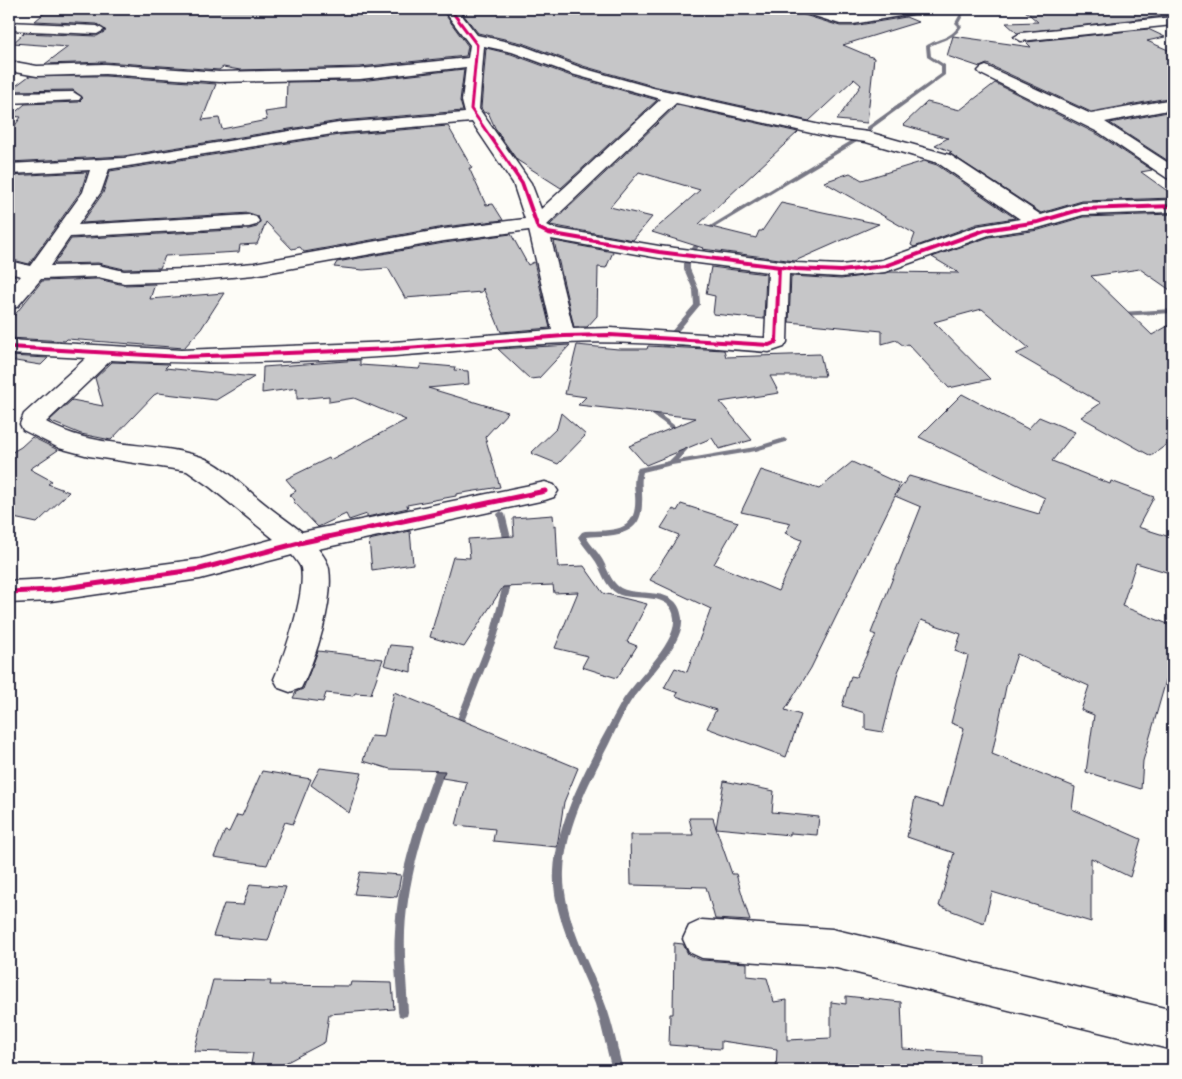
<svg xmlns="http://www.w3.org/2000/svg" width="1182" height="1079" font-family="Sriracha,sans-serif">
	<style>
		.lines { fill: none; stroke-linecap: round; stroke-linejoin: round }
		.stream { fill: #787885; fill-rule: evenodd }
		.building { fill: #c6c6c8; stroke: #22223b }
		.minor-casing { stroke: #22223b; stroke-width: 3 }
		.minor { fill: #fdfcf7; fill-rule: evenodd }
		.cycleway-far2-casing { stroke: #fdfcf7; stroke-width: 5 }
		.cycleway-far1-casing { stroke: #fdfcf7; stroke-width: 6 }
		.cycleway-casing { stroke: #fdfcf7; stroke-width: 8 }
		.cycleway-far2 { stroke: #d6006c; stroke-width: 3 }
		.cycleway-far1 { stroke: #d6006c; stroke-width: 4 }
		.cycleway { stroke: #d6006c; stroke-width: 5 }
	</style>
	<rect width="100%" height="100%" fill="#fdfcf7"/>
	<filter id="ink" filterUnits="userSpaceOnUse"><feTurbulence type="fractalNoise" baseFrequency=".02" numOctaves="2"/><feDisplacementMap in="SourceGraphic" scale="10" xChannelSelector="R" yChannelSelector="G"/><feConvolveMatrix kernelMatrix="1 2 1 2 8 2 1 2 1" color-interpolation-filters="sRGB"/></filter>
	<g filter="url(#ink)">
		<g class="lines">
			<!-- stream -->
			<g class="stream">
				<path d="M956,9h4l5,3 -6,11 3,3c-7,13 -20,14 -32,20l1,10 14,9v10l-74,54 -1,5 -161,97 -19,29v9l9,21 1,15 -25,30 -11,20h-4l-1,-1 11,-21 24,-28 -1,-15 -9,-21v-9l21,-31 161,-97 1,-5 74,-53v-8l-14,-9 -1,-11c11,-8 25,-7 32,-20l-3,-3 6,-11z"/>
				<polygon points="1173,309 1173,313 1120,316 1117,314 1120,312"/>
				<path d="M647,403l2,1 2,4 4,3c13,10 32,20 33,38l-10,11 77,-13 29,-9 3,2 -1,2 -30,9 -84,14 -29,7c-3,10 0,21 -1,31 0,24 -14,31 -36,33 -7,0 -14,0 -20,1 5,8 11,14 16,22 6,10 9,25 21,30 20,8 55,-4 59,29 3,27 -41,65 -54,88 -7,12 -13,25 -19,38 -20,39 -43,82 -45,127 -2,44 24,90 40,130 9,22 13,46 19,69h-11c-6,-22 -10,-44 -17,-66 -15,-41 -44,-88 -41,-133 3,-46 26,-91 47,-131 7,-12 13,-25 20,-37 13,-23 56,-59 53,-85 -3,-27 -37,-17 -54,-23 -14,-6 -17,-21 -24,-33 -6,-9 -13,-16 -18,-25l4,-5 3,-1c29,-1 53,2 50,-36 -1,-9 -2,-18 3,-27l31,-7 13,-13c-2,-18 -24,-27 -36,-38l-2,-5z"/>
				<polygon points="501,511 505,514 513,546 509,549 505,546 497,514"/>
				<polygon points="509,574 512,575 513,577 498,635 461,729 460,732 457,733 454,732 453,729 490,635 505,577 506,575"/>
				<path d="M443,759l3,1 2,3c-21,55 -40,111 -43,169 -1,27 2,54 3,80l-1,4 -4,1 -4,-1 -1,-4c-1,-26 -5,-54 -3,-80 3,-59 23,-115 43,-169l2,-3z"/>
			</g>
		</g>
		<!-- building -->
		<g class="building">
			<polygon points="49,9 441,9 468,46 466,56 360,67 240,70 223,67 219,70 105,62 45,64 68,47 13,43 24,33 97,36 106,31 97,24 35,21"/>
			<polygon points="459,9 798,9 801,14 840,26 853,26 906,17 918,22 843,45 874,58 867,123 837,120 861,85 854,79 809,121 653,86 583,66 522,43 478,33"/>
			<polygon points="825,9 882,9 841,14"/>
			<polygon points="1023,9 1173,9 1173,15 1017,33 1006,23 1038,22"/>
			<polygon points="1148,29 1165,37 1147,41 1173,52 1173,97 1091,112 987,64 980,67 947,56 953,36 1031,47 1026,42"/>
			<polygon points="486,48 511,54 571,76 657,100 561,188 517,160 496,130 488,112 484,113 481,108"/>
			<polygon points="464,69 460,101 463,111 339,121 124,156 9,162 9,134 21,117 11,116 25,104 79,102 83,98 73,90 9,91 29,76 105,76 216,84 202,120 219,118 222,129 267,120 265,112 286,109 287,82 360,81"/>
			<polygon points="995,83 1099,135 1152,170 1141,172 1173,195 1173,198 1082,201 1041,213 949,153 952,152 935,145 948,138 903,125 927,102 960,110"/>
			<polygon points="677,105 798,132 699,224 756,238 759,231 762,231 781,203 879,224 795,261 702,249 703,248 652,232 700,190 639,172 610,207 652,217 633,240 550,225"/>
			<polygon points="1173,111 1173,164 1110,123"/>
			<polygon points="448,126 472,168 469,168 486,205 493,204 503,220 444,227 304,252 300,247 292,249 266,222 257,244 240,245 239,252 165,256 160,268 124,269 98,263 54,264 71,239 249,229 257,227 260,222 258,216 249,213 82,223 103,193 110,171 339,135"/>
			<polygon points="924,161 937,165 1015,218 977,224 914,247 911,245 915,234 824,182 850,173 862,180"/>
			<polygon points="87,172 81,191 29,264 9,259 9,176"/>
			<polygon points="1173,214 1173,292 1140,269 1091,276 1152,335 1173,323 1173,440 1151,456 1081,417 1101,403 1016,354 1029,348 982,309 934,322 990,379 949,388 908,344 904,346 896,340 882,344 882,331 789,322 791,276 841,279 890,272 959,273 932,257 989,237 1039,230 1083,217"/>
			<polygon points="511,234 528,265 534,262 550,328 501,332 483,288 482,292 405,298 388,268 363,270 334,267 337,262 444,243"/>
			<polygon points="554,241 613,252 606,268 598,267 597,316 587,327 574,327"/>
			<polygon points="711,267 766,274 764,319 713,314 715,296 706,294"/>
			<polygon points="98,279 124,285 155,284 150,299 224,293 201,329 184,348 67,339 65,341 9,338 9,322 42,281"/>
			<polygon points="570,345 539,378 530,379 498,349"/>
			<polygon points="577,345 618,349 647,349 648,346 724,350 726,357 820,354 825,376 770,376 779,393 720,402 752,440 719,449 712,438 646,465 629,446 696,418 578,405 586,397 565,394"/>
			<polygon points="9,356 48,358 41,365 9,360"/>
			<polygon points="360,360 360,365 419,369 421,364 455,367 454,370 468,371 469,384 428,388 508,412 485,437 500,487 456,494 456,496 407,505 408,508 367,517 367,514 349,520 346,514 318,527 293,501 295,500 289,495 296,491 286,479 329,458 330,460 406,420 354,398 329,402 329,396 297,399 297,388 262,393 263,367"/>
			<polygon points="112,362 169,364 165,368 254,377 216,400 158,393 154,395 111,440 81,434 49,421 72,400 103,406 95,378"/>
			<polygon points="962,394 1028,429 1039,417 1075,432 1052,461 1110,484 1111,481 1154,497 1138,527 1173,538 1173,574 1136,563 1122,606 1173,626 1173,679 1167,677 1143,761 1141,789 1086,772 1094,715 1081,710 1089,686 1017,654 1006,687 992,754 1075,787 1072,809 1141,839 1130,877 1091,858 1091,922 992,892 984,923 939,906 954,853 907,837 915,798 943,807 964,728 951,723 968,656 955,651 961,634 921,620 898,672 883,732 865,729 865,713 842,706 851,676 856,677 876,635 871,633 921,507 895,496 811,668 785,710 801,715 786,757 707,728 716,710 676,696 678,693 664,688 675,668 687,672 711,609 650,580 679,535 661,528 673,509 677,511 681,504 738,522 714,564 778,591 802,540 785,533 791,523 741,512 761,470 819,489 852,462 900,484 895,495 909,476 1039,514 1045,498 919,437"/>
			<polygon points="561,413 586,435 558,464 531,453 557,428"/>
			<polygon points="32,437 58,450 30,469 52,481 48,484 69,492 37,523 9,517 9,454 21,447"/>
			<polygon points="553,515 554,526 556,525 558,567 584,566 603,593 647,604 627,642 637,646 617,678 582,667 588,656 555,648 578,592 554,593 553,585 503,587 464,647 430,637 453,557 470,558 468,539 514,536 513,518"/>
			<polygon points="410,531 413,564 372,570 369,540"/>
			<polygon points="390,645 412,647 411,672 384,665"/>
			<polygon points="318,651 383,659 371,694 355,693 353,696 326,693 323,702 293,698 296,692 303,689"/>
			<polygon points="394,692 578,768 564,802 557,847 493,841 495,829 456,825 467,782 442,778 445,771 390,769 363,761 371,736 384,737"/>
			<polygon points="320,768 362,773 349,813 311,785"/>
			<polygon points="262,771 311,779 293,824 285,822 267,865 214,857 225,831 229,832 237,815 242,816"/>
			<polygon points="724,781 774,791 772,812 819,817 817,835 790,833 790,835 716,828 732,874 736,874 750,921 715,919 706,887 631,885 630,835 693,835 689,818 713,818 716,828"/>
			<polygon points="360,872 401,875 397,897 354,894"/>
			<polygon points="250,884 286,887 268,941 213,936 224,904 243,905"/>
			<polygon points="674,943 683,944 688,954 701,960 747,963 747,976 767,978 774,1002 787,1000 787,1040 831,1038 831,1002 846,1004 846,996 901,1002 903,1049 979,1054 979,1070 776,1070 777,1049 721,1041 721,1049 669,1045 670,1014 673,1014"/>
			<polygon points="213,980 271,981 270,985 350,986 351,982 392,983 394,1009 329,1014 325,1042 272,1070 250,1070 253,1053 194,1051"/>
		</g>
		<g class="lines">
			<defs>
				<g id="minor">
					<path d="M443,9h14l20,26 44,10 61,23 71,20 176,39 39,5 82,23 91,60 41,-12 91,-3v12l-90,3 -45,13 -49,7 -104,37 -44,5 -52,-3 -2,68 -3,5 -15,5c-68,-5 -136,-12 -204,-9 -57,2 -114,9 -170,13 -95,6 -190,9 -284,4l-65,62c48,28 104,18 155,35 22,8 41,28 59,43 13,11 28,21 42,32l243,-50 9,3 4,6 -4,6 -9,3 -227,49c5,6 10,13 11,20 5,32 -13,90 -28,119l-11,4 -11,-4 -5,-9c11,-25 32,-85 27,-111 -2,-5 -6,-9 -9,-13l-92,24 -149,22 -42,2v-22l42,-2 149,-20 74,-20 -64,-52 -23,-16 -98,-15 -30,-8 -36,-18 -3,-6 4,-10 62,-56 -77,-4v-14l172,10 212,-8 159,-12 -23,-100 -85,11 -190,34 -67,6 -63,2 -26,-6 -57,2 -24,28 -8,1v-19l12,-13 -12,-3v-12l21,5 53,-74 7,-22 -81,4v-10l115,-6 215,-35 126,-10 -3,-12 4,-34 -106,12 -141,3 -114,-8 -68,2 -28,-5v-10l28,5 68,-2 114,8 141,-3 108,-11 2,-13zM484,46l28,6 60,22 89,25 -120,110 -10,-26 -52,-74zM676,103l153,34 37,5 72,21 82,56 -42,7 -96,34 -41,5 -45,-2 -137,-17 -106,-18 -6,-3zM472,122l41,61 12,36 -81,10 -190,34 -67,6 -63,2 -26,-6 -48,1 20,-29 179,-10 7,-2 3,-4 -3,-4 -7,-2 -171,10 23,-33 8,-23 230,-36zM551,239l108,19 109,14 -3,66 -155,-10 -37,1z"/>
					<polygon points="800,9 820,9 841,16 894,9 924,9 917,13 853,24 840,24 802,12"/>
					<polygon points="1173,17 1173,25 1021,41 1014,37 1021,33"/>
					<polygon points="9,22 97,26 104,30 97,34 9,30"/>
					<polygon points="986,66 1091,114 1173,99 1173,109 1105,122 1173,166 1173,179 1167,178 1100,133 981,74 978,71 981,68"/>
					<polygon points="73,92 81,97 79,100 9,103 9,93"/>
					<polygon points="702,920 832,929 1173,1010 1173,1050 832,967 702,958 689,952 683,939 689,926"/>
				</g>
			</defs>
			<!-- minor casing -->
			<use href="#minor" class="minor-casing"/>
			<!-- minor -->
			<use href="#minor" class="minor"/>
			<defs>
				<polyline id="cycleway-far2" points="450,9 477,45 471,109 514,171"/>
				<g id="cycleway-far1">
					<polyline points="513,170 522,183 538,228 548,233 659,252 796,269 841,271 885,266 985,230 1038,222 1082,209 1173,206"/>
					<polyline points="9,347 181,357 393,349 564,336 610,335 769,345 776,342 779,267"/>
				</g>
				<polyline id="cycleway" points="9,592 51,590 200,569 299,543 545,491"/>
			</defs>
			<!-- cycleway-far2 casing -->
			<use href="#cycleway-far2" class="cycleway-far2-casing"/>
			<!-- cycleway-far1 casing -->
			<use href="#cycleway-far1" class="cycleway-far1-casing"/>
			<!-- cycleway casing -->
			<use href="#cycleway" class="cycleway-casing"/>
			<!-- cycleway-far2 -->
			<use href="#cycleway-far2" class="cycleway-far2"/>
			<!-- cycleway-far1 -->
			<use href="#cycleway-far1" class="cycleway-far1"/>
			<!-- cycleway -->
			<use href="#cycleway" class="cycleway"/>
		</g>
	</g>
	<!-- margin -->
	<rect width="1182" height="1079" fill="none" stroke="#fdfcf7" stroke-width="30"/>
	<rect x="15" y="15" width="1152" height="1049" fill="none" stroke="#22223b" stroke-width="2" filter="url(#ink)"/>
</svg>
